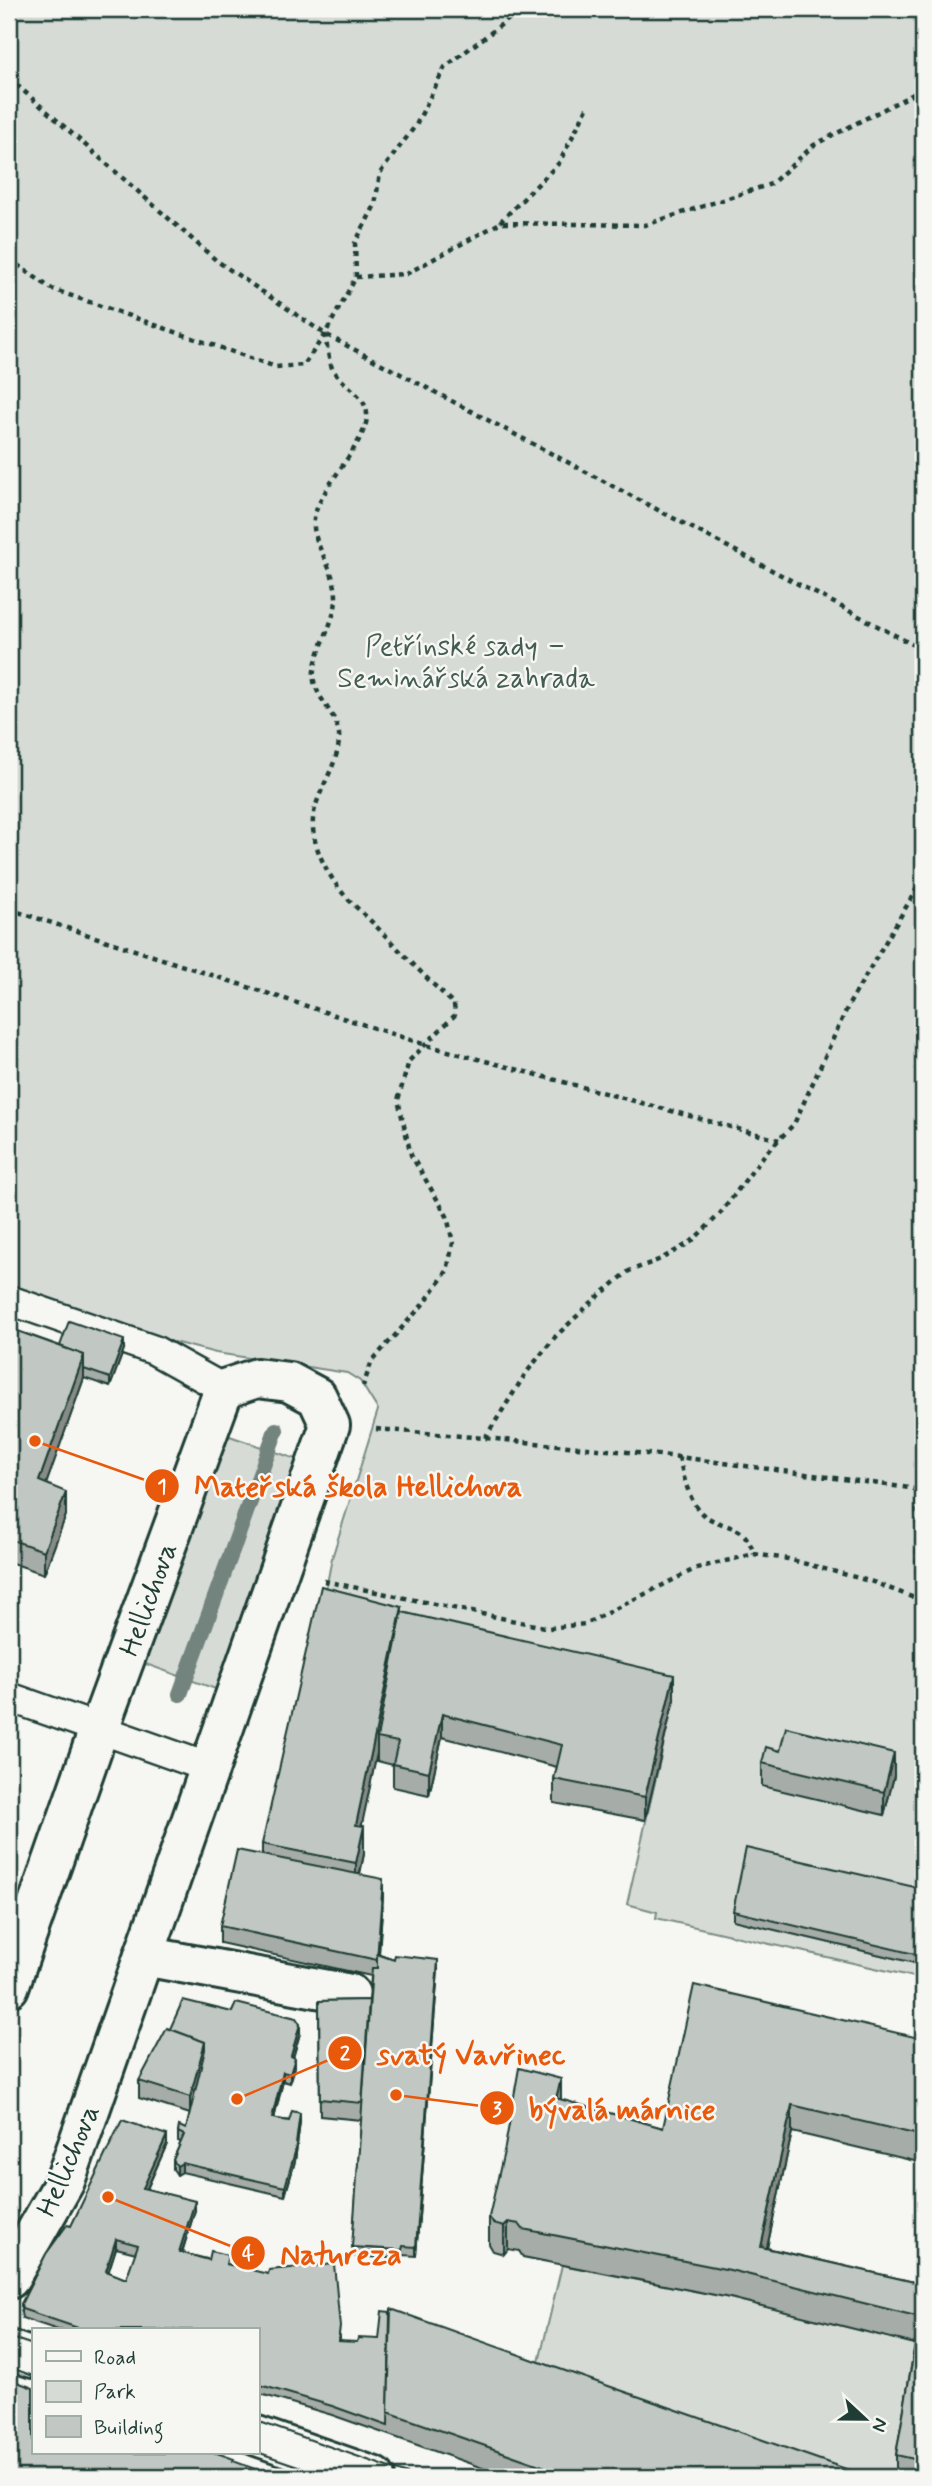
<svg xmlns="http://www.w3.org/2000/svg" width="932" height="2486" font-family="Mynerve,sans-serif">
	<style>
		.green { fill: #d6dbd6; stroke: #7a8c85; stroke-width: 2 }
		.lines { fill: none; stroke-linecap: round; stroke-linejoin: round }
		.stream { stroke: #72847d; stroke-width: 16 }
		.lane-casing { stroke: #1f3d34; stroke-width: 33 }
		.street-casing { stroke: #1f3d34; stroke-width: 44 }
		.path { stroke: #1f3d34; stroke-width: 4.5; stroke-dasharray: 5 5; stroke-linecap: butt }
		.lane { stroke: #f6f6f2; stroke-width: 28 }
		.street { stroke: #f6f6f2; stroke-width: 38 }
		.tram { stroke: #1f3d34; stroke-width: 2 }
		.wall { fill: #a6aca8; stroke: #1f3d34; stroke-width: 2; fill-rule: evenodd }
		.shaded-wall { fill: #878c88; stroke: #1f3d34; stroke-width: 2 }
		.building { fill: #c1c8c3; stroke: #1f3d34; stroke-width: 2; fill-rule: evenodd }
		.labels { text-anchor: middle; stroke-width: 5; stroke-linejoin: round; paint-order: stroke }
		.park-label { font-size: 28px; fill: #445d54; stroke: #f6f6f2 }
		.street-label { font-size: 28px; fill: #1f3d34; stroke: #f6f6f2 }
		.leader { fill: none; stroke: #e8590c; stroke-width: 2.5 }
		.callout-dot { fill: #e8590c; stroke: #f6f6f2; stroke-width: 2.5 }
		.mark-label { font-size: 21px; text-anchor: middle; font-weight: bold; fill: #fff }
		.callout-label { font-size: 30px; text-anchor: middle; font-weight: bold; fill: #e8590c; stroke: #f6f6f2; stroke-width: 5; stroke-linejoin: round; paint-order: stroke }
	</style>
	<rect width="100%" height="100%" fill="#f6f6f2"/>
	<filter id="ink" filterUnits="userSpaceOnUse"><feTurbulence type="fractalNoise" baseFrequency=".0143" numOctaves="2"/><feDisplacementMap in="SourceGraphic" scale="14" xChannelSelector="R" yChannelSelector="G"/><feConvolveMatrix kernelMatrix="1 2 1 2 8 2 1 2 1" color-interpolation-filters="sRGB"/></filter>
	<g filter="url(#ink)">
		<!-- green -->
		<g class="green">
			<polygon points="9,9 923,9 923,1898 733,1920 923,1965 923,1979 656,1918 657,1912 627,1904 674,1699 321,1614 332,1558 378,1410 360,1381 347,1373 216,1353 131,1331 9,1313"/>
			<polygon points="221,1433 305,1462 224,1692 140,1662"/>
			<polygon points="562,2265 730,2298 920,2345 896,2477 806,2477 534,2383"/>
		</g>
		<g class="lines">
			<!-- stream -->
			<polyline class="stream" points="180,1694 276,1430"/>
			<defs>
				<g id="lane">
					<polyline points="9,1300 154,1350 224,1389"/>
					<polyline points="9,1697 210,1768"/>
				</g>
				<g id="street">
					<polyline points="144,1956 350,1994"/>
					<polyline points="9,1987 99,1729 224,1389 257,1378 289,1382 317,1397 330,1425 65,2181 9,2279"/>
					<polyline points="9,2350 33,2358"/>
					<polyline points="257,2436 375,2477"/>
				</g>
			</defs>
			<!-- lane casing -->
			<use href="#lane" class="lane-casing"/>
			<!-- street casing -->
			<use href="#street" class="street-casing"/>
			<!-- path -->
			<g class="path">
				<polyline points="9,78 217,261 325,334 923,650"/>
				<polyline points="500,222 559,163 587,108"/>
				<polyline points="9,259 52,289 276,367 304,365 325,334 356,277 355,243 375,205 380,173 416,125 445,67 522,9"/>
				<polyline points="356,277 406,274 500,223 645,225 771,184 814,145 923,89"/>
				<path d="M325,334c2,10 3,26 8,36 9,15 35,26 34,46 0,27 -49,73 -53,103 -3,27 23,49 22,81 -1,23 -26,61 -22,81 4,20 27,38 25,58 -1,28 -23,52 -26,80 -2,24 12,50 25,68 10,14 25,26 37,38 26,27 52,54 79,79l1,11 -46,46 -11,39 13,55 36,61 6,27 -6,28 -22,31 -53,59 -9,25"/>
				<polyline points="9,909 426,1045 779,1140"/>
				<polyline points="376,1429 485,1438 679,1457 917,1489 923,1487"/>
				<polyline points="485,1438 526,1373 555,1337 594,1300 629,1271 661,1259 691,1242 719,1215 765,1154 794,1124 848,1006 923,878"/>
				<path d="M679,1457c4,18 11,49 26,59 24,15 39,6 49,38"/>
				<polyline points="917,1489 917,1599 923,1602"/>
				<polyline points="324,1581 549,1628 585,1624 697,1568 754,1554 788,1559 873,1582 917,1599"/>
			</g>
			<!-- lane -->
			<use href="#lane" class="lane"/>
			<!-- street -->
			<use href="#street" class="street"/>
			<!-- tram -->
			<g class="tram">
				<polyline points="9,2337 33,2345"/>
				<polyline points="9,2367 33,2376"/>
				<polyline points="257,2421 416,2477"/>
				<polyline points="257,2452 330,2477"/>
			</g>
		</g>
		<!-- wall -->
		<g class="wall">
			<polygon points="9,1328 60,1346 124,1349 110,1387 84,1378 46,1484 66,1515 44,1574 9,1562"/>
			<polygon points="402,1612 674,1699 645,1820 554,1803 554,1779 557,1767 442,1737 429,1795 393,1787 393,1765 377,1761 377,1753 361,1826 364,1854 360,1874 383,1896 379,1955 394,1960 438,1969 416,2256 403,2255 402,2259 352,2256 361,2120 320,2116 319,2001 369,2000 371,1976 220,1943 220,1926 262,1855 262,1844"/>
			<polygon points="780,1751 894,1776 884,1815 762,1786 762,1763"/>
			<polygon points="923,1889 923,1965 733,1920 733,1911"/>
			<polygon points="170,2029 300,2033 293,2057 295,2067 290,2083 283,2081 274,2119 300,2122 295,2161 285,2196 182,2172 177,2175 173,2169 173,2160 181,2142 178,2141 178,2132 186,2129 190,2114 139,2098 139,2081"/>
			<polygon points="923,2039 923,2163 792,2132 767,2248 923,2284 923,2477 896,2477 896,2455 915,2344 730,2298 523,2257 519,2251 508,2249 504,2254 493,2251 489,2244 489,2217 561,2100 663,2128"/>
			<path d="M167,2144l-20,45 48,21 -13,43 46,11 112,72v5l529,136h-361l-176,-62 -75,-22v-63h-199l-36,-12 -1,-5v-9l50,-78zM116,2248l20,5 -10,26 -18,-7z"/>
		</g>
		<!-- shaded-wall -->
		<g class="shaded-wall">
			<polygon points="124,1340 124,1349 110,1387 110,1378"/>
			<polygon points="84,1355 84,1378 39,1504 39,1481"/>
			<polygon points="66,1492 66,1515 44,1574 44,1551"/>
			<polygon points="402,1607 402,1635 377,1738 377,1753 356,1853 356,1825"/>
			<polygon points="674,1675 674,1699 645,1820 645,1797"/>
			<polygon points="442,1714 442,1737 429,1795 429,1772"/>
			<polygon points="894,1753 894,1776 884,1815 884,1792"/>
			<polygon points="364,1826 364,1854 356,1890 356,1863"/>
			<polygon points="16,1842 16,1870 9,1891 9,1863"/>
			<polygon points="383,1879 383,1896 377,1977 377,1960"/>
			<polygon points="438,1960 438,1969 416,2256 416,2247"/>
			<polygon points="300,2024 300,2033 291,2065 291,2056"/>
			<polygon points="205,2042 205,2059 190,2114 190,2097"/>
			<polygon points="295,2058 295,2067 290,2083 290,2074"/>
			<polygon points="283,2072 283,2081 272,2127 272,2118"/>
			<polygon points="561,2079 561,2106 556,2098"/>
			<polygon points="792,2105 792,2132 761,2275 761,2247"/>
			<polygon points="300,2113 300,2122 295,2161 285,2196 285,2187"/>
			<polygon points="167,2135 167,2144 143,2197 143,2188"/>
			<polygon points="182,2163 182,2172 177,2175 177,2166"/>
			<polygon points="195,2201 195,2210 179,2261 179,2252"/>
			<polygon points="508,2222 508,2249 504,2254 504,2226"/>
			<polygon points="116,2239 116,2248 106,2280 106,2271"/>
		</g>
		<!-- building -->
		<g class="building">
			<polygon points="69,1321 124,1340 110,1378 84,1369 84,1355 60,1346"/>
			<polygon points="9,1328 84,1355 39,1481 66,1492 44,1551 9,1539"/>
			<polygon points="321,1586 402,1607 356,1825 364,1826 356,1863 262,1844"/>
			<polygon points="402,1612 674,1675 645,1797 554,1779 562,1745 442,1714 429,1772 393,1764 398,1742 377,1738"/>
			<polygon points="786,1727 894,1753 884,1792 762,1763 766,1747 780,1751"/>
			<polygon points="9,1839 16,1842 9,1863"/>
			<polygon points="746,1848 923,1889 923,1956 733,1911"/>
			<polygon points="237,1850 383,1879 377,1960 220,1926"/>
			<polygon points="377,1954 394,1960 395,1955 438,1960 416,2247 403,2246 402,2250 352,2247 372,1968 377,1968"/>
			<polygon points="694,1985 923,2039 923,2136 792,2105 761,2247 923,2284 923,2314 921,2313 920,2317 730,2270 523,2229 519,2224 508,2222 504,2226 493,2223 489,2217 505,2147 519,2068 561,2079 556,2098 663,2128"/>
			<polygon points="183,2000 232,2012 236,2003 296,2018 300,2024 291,2056 295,2058 290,2074 283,2072 272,2118 289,2121 292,2111 300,2113 295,2152 285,2187 182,2163 177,2166 173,2160 184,2135 178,2132 179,2126 186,2129 205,2050 205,2042 170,2029"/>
			<polygon points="369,2000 362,2103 320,2099 319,2001"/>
			<polygon points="167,2028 205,2042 190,2097 139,2081"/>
			<path d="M122,2120l45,15 -24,53 52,13 -16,51 30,8 2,-9 17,4 -2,9 42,10 1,-4 65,-6 6,63 -2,14 19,1 1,-4 21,1 3,-28 8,1 -2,114 -56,-20 -75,-22v-54h-173l-62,-21 -1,-5 25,-50 21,-29 4,1zM116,2239l22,6 -12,34 -20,-8z"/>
			<polygon points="391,2309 534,2360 869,2477 574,2477 388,2412"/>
			<polygon points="921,2318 923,2319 923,2461 896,2455 918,2327"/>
			<polygon points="9,2379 33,2388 33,2453 217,2453 234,2459 233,2461 277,2477 9,2477"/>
		</g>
	</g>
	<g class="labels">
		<!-- park labels -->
		<g class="park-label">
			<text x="466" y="655">Petřínské sady –<tspan x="466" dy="32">Seminářská zahrada</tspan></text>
		</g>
		<!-- street labels -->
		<g class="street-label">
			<text transform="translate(147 1599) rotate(-70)" y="10">Hellichova</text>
			<text transform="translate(67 2160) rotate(-67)" y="10">Hellichova</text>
		</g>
	</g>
	<!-- callouts -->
	<path class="leader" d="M35 1441L162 1486M237 2099L345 2053M396 2095L497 2108M108 2197L248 2253"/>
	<g class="callout-dot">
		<circle cx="35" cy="1441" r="7"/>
		<circle cx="237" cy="2099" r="7"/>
		<circle cx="396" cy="2095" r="7"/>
		<circle cx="108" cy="2197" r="7"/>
		<circle cx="162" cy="1486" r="18"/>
		<circle cx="345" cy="2053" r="18"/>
		<circle cx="497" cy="2108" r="18"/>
		<circle cx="248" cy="2253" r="18"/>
	</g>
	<g class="mark-label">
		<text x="162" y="1493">1</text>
		<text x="345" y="2060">2</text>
		<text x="497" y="2116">3</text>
		<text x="248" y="2260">4</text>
	</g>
	<g class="callout-label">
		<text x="358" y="1496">Mateřská škola Hellichova</text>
		<text x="471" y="2064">svatý Vavřinec</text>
		<text x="622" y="2119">bývalá márnice</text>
		<text x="341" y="2264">Natureza</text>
	</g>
	<!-- margin -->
	<rect width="932" height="2486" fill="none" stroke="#f6f6f2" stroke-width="35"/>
	<rect x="18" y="18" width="897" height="2451" fill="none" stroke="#1f3d34" stroke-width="2.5" filter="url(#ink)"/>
	<!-- legend -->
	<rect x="32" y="2328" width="228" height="126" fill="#f6f6f2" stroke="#a0aca6" stroke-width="2"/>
	<rect x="46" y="2351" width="35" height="10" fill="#f6f6f2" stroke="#a0aca6" stroke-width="2"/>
	<text x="94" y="2364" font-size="21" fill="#1f3d34">Road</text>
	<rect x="46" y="2381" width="35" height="21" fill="#d6dbd6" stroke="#a0aca6" stroke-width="2"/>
	<text x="94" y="2398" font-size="21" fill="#1f3d34">Park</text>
	<rect x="46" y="2416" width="35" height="21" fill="#c1c8c3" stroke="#a0aca6" stroke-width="2"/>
	<text x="94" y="2434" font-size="21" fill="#1f3d34">Building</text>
	<!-- north arrow -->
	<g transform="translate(865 2419) rotate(112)" stroke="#f6f6f2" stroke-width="5" paint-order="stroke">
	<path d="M0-5L12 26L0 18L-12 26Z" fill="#1f3d34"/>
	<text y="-10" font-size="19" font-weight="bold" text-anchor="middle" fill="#1f3d34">N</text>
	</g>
</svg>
